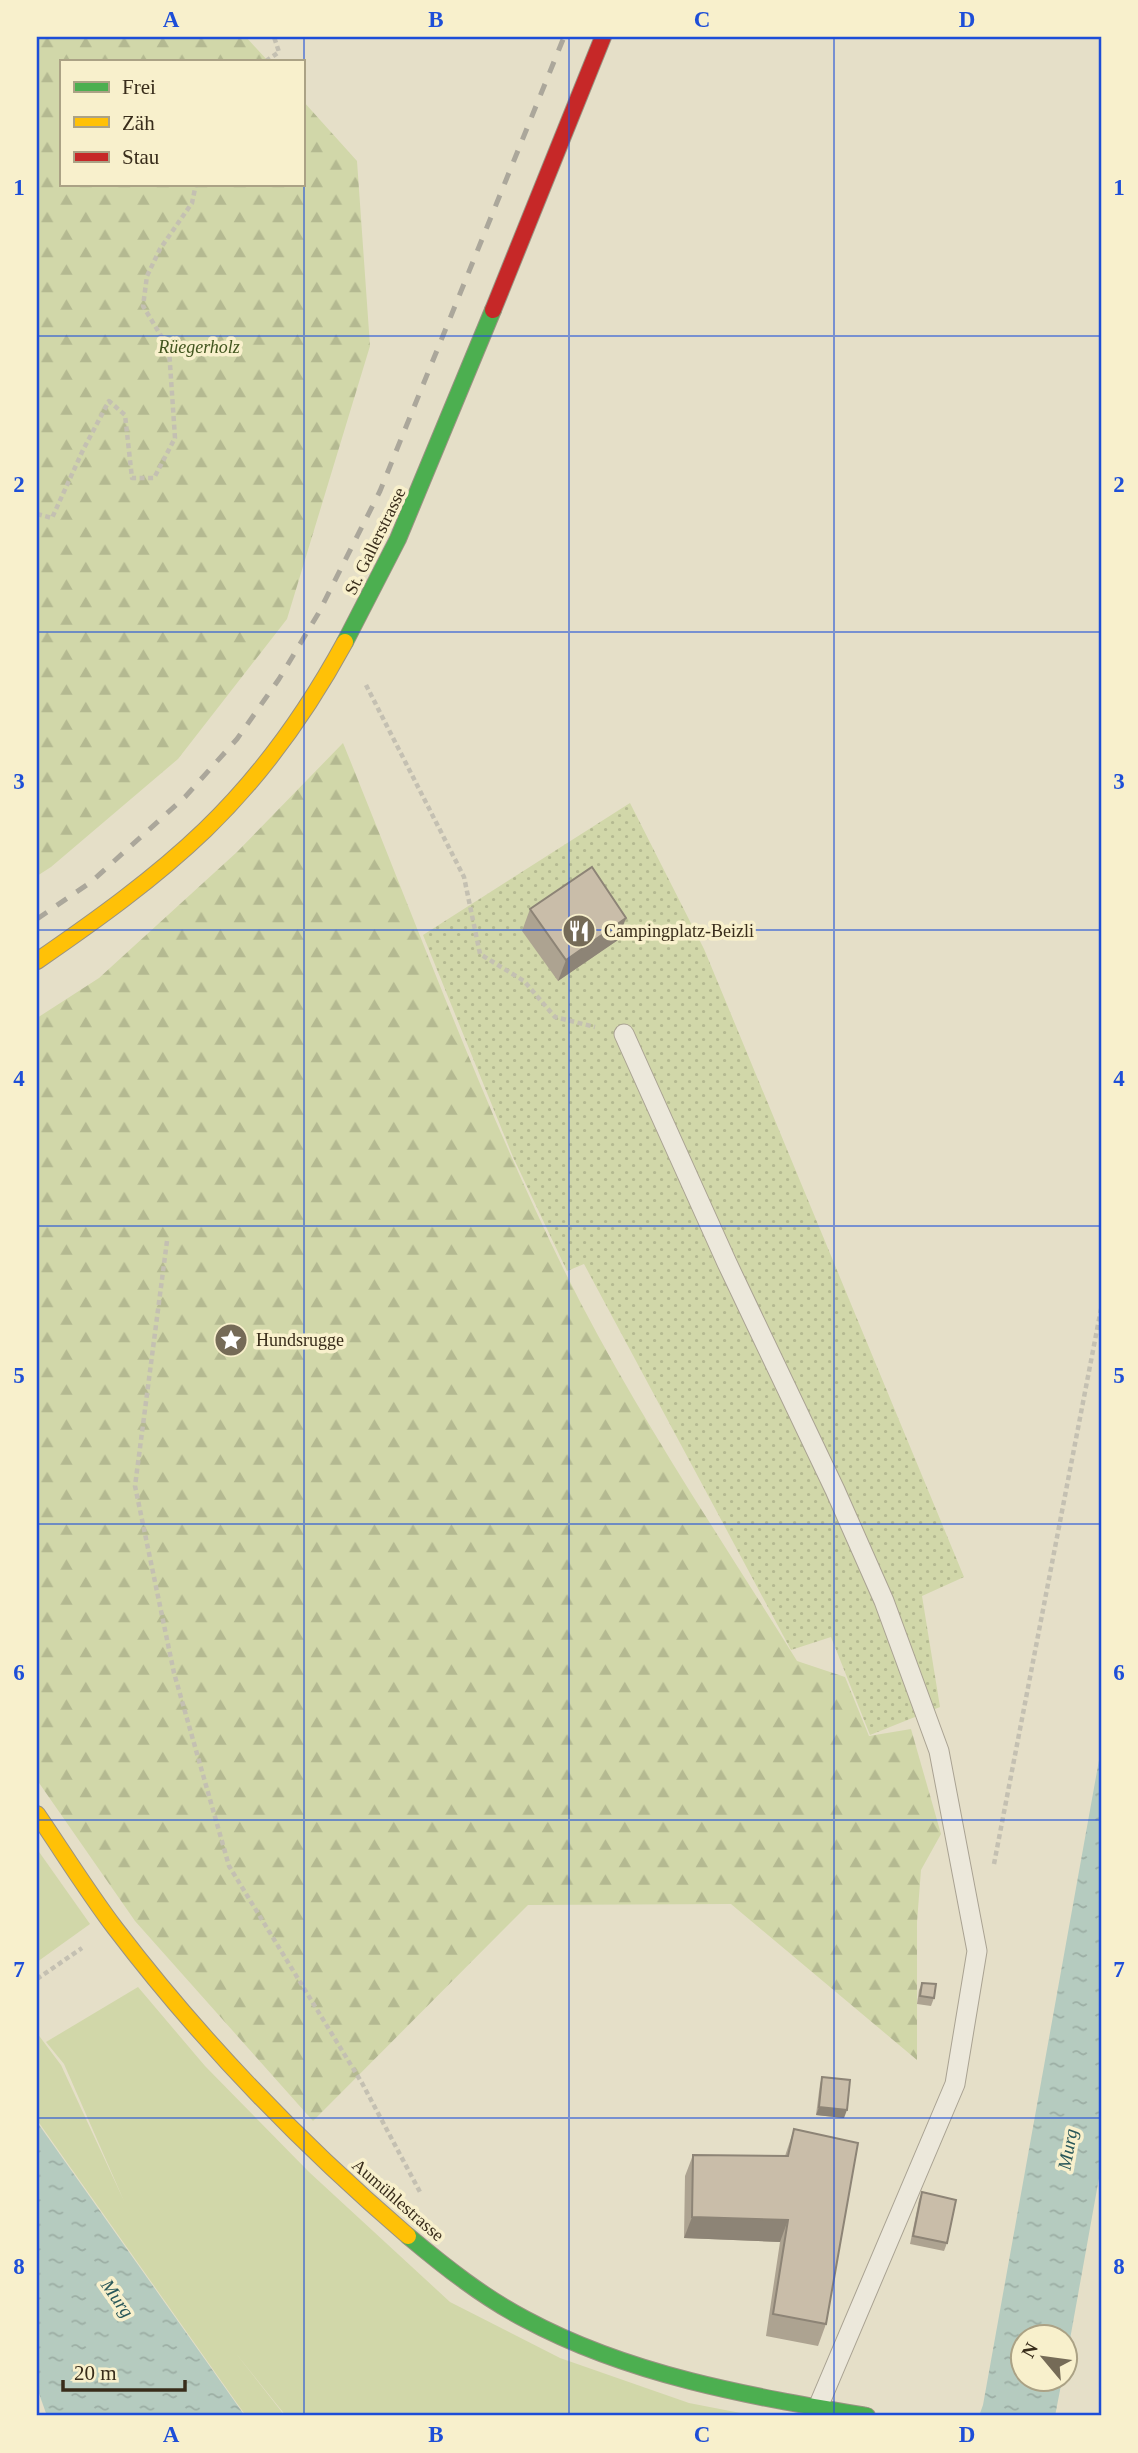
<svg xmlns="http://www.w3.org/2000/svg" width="1138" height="2453" font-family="'Times New Roman',serif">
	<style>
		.grass { fill: #d1d7a9 }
		.forest { fill: url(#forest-firs) }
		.park { fill: url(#park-dots) }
		.water { fill: url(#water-ripples) }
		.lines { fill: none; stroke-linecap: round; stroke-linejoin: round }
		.lane-casing { stroke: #a9a292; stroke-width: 21 }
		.fast-casing { stroke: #999282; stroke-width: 18 }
		.slow-casing { stroke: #999282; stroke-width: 18 }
		.jam-casing { stroke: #999282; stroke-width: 18 }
		.path { stroke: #c4c0b2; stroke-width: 4.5; stroke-dasharray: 5 3.5; stroke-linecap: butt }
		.lane { stroke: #ece8db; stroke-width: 19 }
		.fast { stroke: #4caf50; stroke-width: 16 }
		.slow { stroke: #ffc107; stroke-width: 16 }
		.jam { stroke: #c62828; stroke-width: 16 }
		.rail { stroke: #aba79b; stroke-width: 5; stroke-dasharray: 12 12; stroke-linecap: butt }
		.wall { fill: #ada391 }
		.shaded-wall { fill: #8d8476 }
		.building { fill: #c9bda9; stroke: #8d8476; stroke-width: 2 }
		.grid { fill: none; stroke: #1d4ed8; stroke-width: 2; stroke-opacity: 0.55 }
		.labels { text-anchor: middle; stroke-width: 7; stroke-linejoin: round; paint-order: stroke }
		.park-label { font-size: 18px; font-style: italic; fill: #42561f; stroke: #f8f0cc }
		.street-label { font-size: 18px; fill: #382c1a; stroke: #f8f0cc }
		.poi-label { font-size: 18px; fill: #382c1a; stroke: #f8f0cc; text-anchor: start }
		.water-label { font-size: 19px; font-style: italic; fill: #285759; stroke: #f8f0cc }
		.neatline { fill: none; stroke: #1d4ed8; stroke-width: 2.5 }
		.grid-label { font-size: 23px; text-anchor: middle; font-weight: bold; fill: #1d4ed8 }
	</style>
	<defs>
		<pattern id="forest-firs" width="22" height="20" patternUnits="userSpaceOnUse" patternTransform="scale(1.75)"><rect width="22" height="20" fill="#d1d7a9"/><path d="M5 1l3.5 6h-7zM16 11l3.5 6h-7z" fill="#b4b991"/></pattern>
		<pattern id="park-dots" width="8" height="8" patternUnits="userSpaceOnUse" patternTransform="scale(1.75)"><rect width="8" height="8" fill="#d1d7a9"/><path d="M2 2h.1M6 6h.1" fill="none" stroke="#b4b991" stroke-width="1.8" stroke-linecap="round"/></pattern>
		<pattern id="water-ripples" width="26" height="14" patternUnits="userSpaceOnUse" patternTransform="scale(1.75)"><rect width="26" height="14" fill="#b5cbbf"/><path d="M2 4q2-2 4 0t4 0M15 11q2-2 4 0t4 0" fill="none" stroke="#9caea4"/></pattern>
	</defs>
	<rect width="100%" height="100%" fill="#e5dfc8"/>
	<!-- grass -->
	<g class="grass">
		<polygon points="37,1849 90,1924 37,1962"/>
		<polygon points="138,1987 205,2066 309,2172 450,2302 560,2358 689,2403 756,2416 286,2416 234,2351 285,2416 246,2416 37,2120 37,2033 61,2065 124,2201 64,2064 46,2042"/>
	</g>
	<!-- forest -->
	<g class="forest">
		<polygon points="37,37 246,37 268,61 61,61 61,184 303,184 303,101 357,161 370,346 287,619 178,759 51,867 37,876"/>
		<path d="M343,743c72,176 137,356 221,527 67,136 153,262 233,391l48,16 24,59 42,-7 30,105 -20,36 -4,52v138l-186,-156 -203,1 -215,216 -178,-200 -98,-141v-762l62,-40 138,-126z"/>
	</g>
	<!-- park -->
	<polygon class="park" points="630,803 704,949 964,1577 922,1596 940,1707 870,1735 831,1637 791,1650 584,1264 567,1271 513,1157 423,935"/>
	<!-- water -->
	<g class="water">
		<polygon points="1101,1749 1101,2167 1065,2367 1064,2338 1023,2338 1023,2380 1062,2380 1055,2416 979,2416 983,2405"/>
		<polygon points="37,2122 245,2416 47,2416 37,2388"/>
	</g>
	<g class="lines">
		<defs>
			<polyline id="lane" points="624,1034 727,1263 835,1490 884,1601 939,1751 977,1951 955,2084 818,2407"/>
			<g id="fast">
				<polyline points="345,642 398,539 493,310"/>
				<path d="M408,2236c37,31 75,61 117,83 106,57 225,77 342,97"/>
			</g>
			<g id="slow">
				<path d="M37,961c58,-40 117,-82 168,-131 56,-54 103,-120 140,-188"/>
				<path d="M37,1814c26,38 50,77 78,114 86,113 186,216 293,308"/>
			</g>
			<polyline id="jam" points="493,310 603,37"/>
		</defs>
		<!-- lane casing -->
		<use href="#lane" class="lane-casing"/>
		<!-- fast casing -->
		<use href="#fast" class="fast-casing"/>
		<!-- slow casing -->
		<use href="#slow" class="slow-casing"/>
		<!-- jam casing -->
		<use href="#jam" class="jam-casing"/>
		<!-- path -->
		<g class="path">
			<polyline points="266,61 279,52 274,37"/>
			<polyline points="37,514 52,518 83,450 109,401 125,415 132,478 154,478 175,438 169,349 143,306 147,276 160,249 192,203 196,184"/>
			<polyline points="366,685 464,877 480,954 524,981 555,1017 595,1027"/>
			<polyline points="167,1241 135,1486 174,1673 229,1866 362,2083 420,2192"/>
			<polyline points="994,1864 1101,1309"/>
			<polyline points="37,1979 82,1948"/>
		</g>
		<!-- lane -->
		<use href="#lane" class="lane"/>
		<!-- fast -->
		<use href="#fast" class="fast"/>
		<!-- slow -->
		<use href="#slow" class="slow"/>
		<!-- jam -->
		<use href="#jam" class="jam"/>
		<!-- rail -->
		<polyline class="rail" points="37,919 91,882 185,797 237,739 279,679 318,614 380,491 564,37"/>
	</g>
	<!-- wall -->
	<g class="wall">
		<polygon points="530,909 618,940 558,981 522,931"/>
		<polygon points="922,1983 934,1998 931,2006 917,2004 919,1990"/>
		<polygon points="822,2077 844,2118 816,2115 820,2084"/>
		<polygon points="794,2129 826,2324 818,2346 766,2336 780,2242 684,2238 685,2176 693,2155 785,2156"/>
		<polygon points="922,2192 947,2243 944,2251 910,2244 919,2200"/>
	</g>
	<!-- shaded-wall -->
	<g class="shaded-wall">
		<polygon points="626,918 618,940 558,981 566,960"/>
		<polygon points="819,2107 847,2110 844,2118 816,2115"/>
		<polygon points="692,2217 788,2220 780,2242 684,2238"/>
	</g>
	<!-- building -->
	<g class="building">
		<polygon points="592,867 626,918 566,960 530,909"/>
		<polygon points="922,1983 936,1984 934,1998 920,1996"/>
		<polygon points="822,2077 850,2080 847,2110 819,2107"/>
		<polygon points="794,2129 858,2143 826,2324 773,2314 788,2220 692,2217 693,2155 788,2156"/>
		<polygon points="922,2192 956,2200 947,2243 913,2236"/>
	</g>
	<!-- grid -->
	<path class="grid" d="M304,37v2379M569,37v2379M834,37v2379M37,336h1064M37,632h1064M37,930h1064M37,1226h1064M37,1524h1064M37,1820h1064M37,2118h1064"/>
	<!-- icons -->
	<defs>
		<symbol id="restaurant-disc" viewBox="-11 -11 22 22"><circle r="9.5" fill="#756b57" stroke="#f8f0cc"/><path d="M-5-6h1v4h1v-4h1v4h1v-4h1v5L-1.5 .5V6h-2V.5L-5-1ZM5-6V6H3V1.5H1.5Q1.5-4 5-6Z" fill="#fff"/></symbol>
		<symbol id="sight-disc" viewBox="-11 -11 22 22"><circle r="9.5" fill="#756b57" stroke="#f8f0cc"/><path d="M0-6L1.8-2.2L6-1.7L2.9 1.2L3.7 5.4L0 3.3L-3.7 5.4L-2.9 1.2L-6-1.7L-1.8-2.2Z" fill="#fff"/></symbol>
	</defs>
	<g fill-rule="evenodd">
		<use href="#restaurant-disc" x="560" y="912" width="38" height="38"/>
		<use href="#sight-disc" x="212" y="1321" width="38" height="38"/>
	</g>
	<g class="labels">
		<!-- park labels -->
		<g class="park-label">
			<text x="199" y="353">Rüegerholz</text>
		</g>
		<!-- street labels -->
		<g class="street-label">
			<text transform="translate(375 541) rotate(-64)" y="6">St. Gallerstrasse</text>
			<text transform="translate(398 2200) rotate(41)" y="6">Aumühlestrasse</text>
		</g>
		<!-- poi labels -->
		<g class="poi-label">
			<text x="604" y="937">Campingplatz-Beizli</text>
			<text x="256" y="1346">Hundsrugge</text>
		</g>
		<!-- water labels -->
		<g class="water-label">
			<text transform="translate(1067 2149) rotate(-80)" y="7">Murg</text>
			<text transform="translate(118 2298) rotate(55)" y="7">Murg</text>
		</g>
	</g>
	<!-- border -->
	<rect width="1138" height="2453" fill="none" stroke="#f8f0cc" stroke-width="77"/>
	<!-- legend -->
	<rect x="60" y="60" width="245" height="126" fill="#f8f0cc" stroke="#aba285" stroke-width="2"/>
	<rect x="74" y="82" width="35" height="10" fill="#4caf50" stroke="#aba285" stroke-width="2"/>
	<text x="122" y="94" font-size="21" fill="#382c1a">Frei</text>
	<rect x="74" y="117" width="35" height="10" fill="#ffc107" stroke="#aba285" stroke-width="2"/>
	<text x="122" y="130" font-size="21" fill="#382c1a">Zäh</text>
	<rect x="74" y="152" width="35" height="10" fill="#c62828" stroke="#aba285" stroke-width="2"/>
	<text x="122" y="164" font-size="21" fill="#382c1a">Stau</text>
	<!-- north arrow -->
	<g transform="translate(1044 2358) rotate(299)"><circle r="33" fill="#f8f0cc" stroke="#aba285" stroke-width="2"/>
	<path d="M0-5L12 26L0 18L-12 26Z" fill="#756b57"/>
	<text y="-10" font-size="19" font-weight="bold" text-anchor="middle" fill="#382c1a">N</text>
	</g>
	<!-- scale -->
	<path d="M63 2380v10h122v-10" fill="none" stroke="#382c1a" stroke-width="3.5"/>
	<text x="74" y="2380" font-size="21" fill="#382c1a" stroke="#f8f0cc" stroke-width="5" paint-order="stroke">20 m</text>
	<rect x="38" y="38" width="1062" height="2376" class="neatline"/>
	<g class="grid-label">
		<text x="171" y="27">A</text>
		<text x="436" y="27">B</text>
		<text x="702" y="27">C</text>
		<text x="967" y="27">D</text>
		<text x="19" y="195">1</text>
		<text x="1119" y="195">1</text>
		<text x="19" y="492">2</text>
		<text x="1119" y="492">2</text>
		<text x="19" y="789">3</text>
		<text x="1119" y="789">3</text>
		<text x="19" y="1086">4</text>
		<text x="1119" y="1086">4</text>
		<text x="19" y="1383">5</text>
		<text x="1119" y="1383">5</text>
		<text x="19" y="1680">6</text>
		<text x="1119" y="1680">6</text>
		<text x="19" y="1977">7</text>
		<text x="1119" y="1977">7</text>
		<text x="19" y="2274">8</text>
		<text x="1119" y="2274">8</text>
		<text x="171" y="2442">A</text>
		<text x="436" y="2442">B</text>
		<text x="702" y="2442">C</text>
		<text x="967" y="2442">D</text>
	</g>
</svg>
